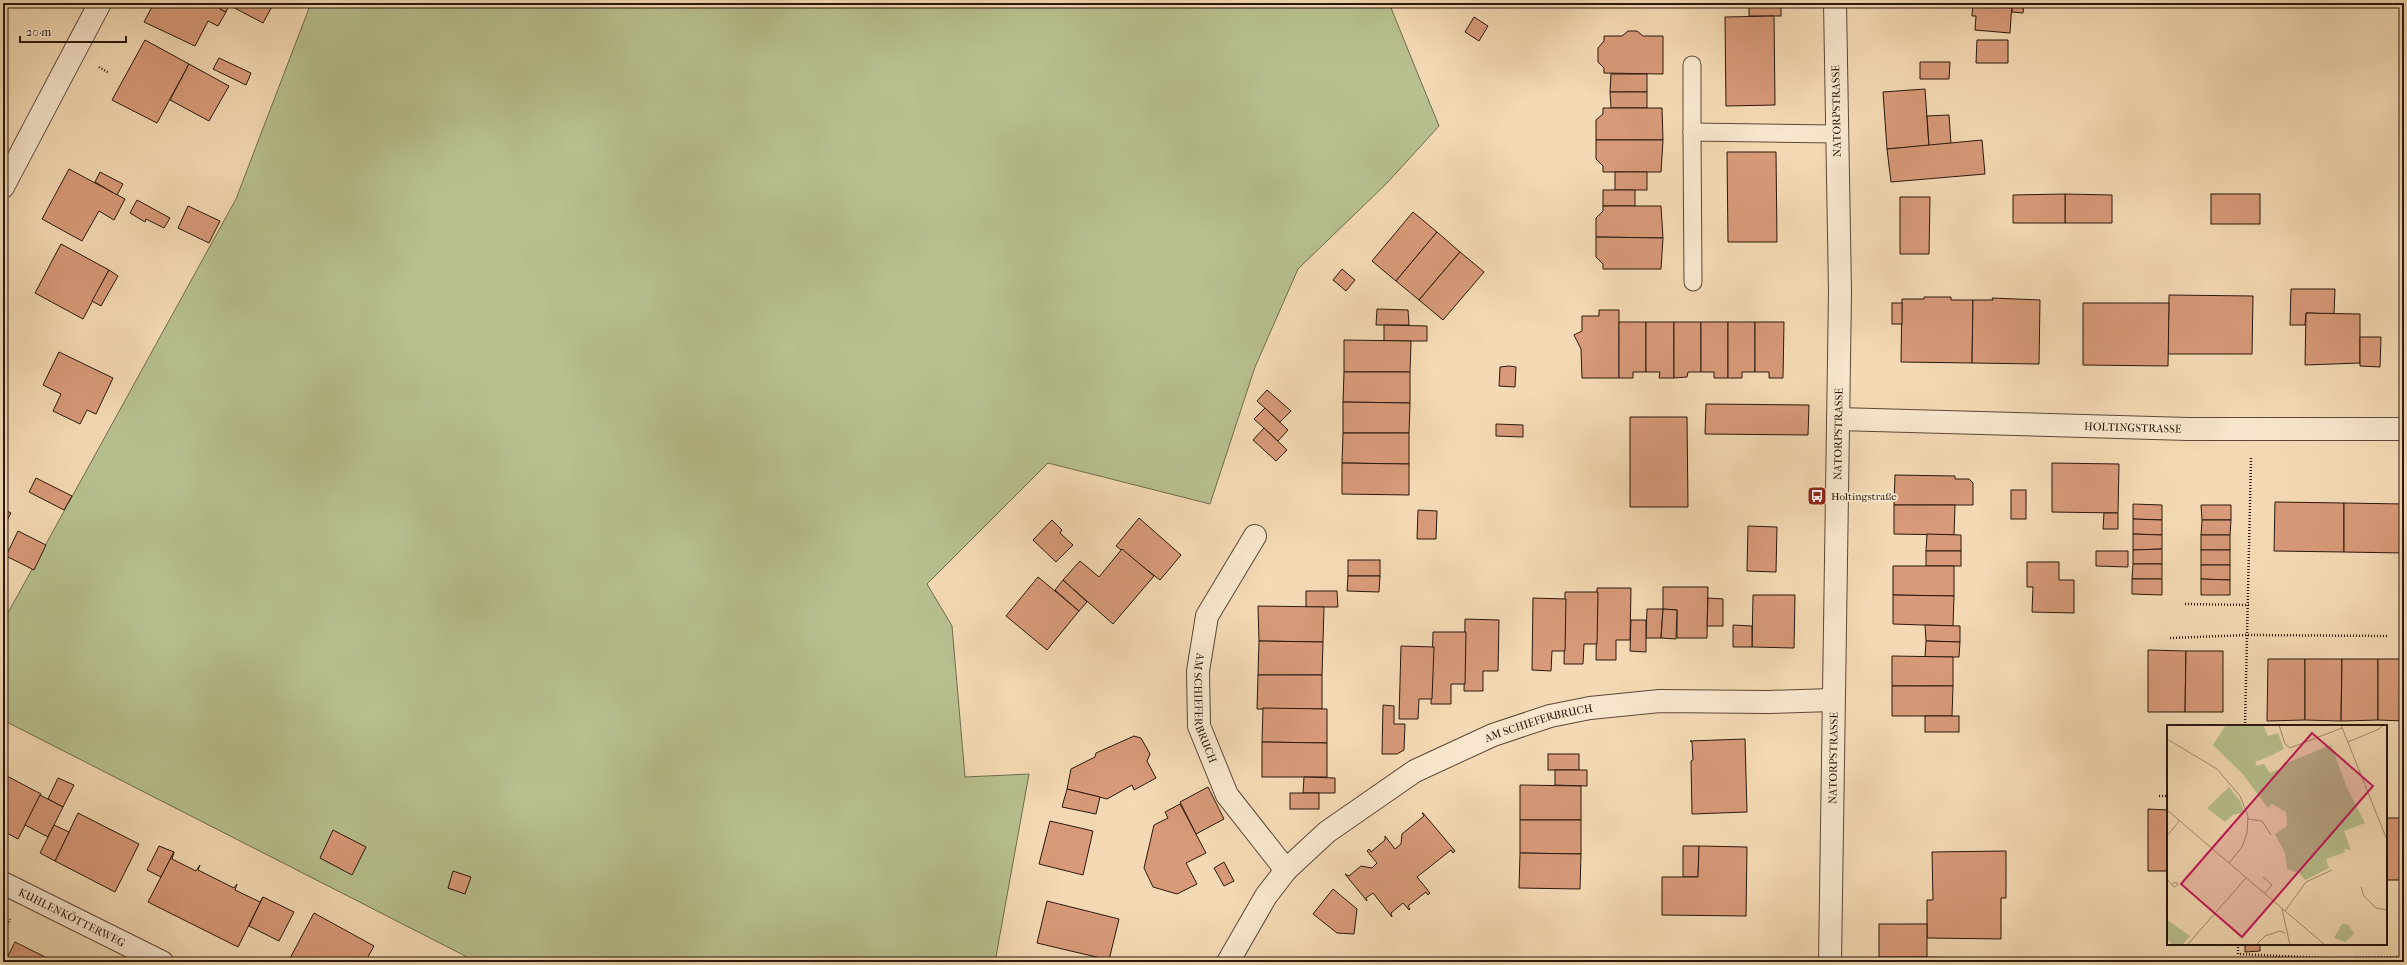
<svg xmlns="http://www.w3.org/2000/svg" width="2407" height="965" font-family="'IM FELL French Canon',serif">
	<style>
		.green { fill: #b8c08f; stroke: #706c4e }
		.building { fill: #d89a79; stroke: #29180d }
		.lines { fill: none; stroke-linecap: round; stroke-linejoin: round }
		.service-casing { stroke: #5c4837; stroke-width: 19 }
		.minor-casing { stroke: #5c4837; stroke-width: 24 }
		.tertiary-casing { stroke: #5c4837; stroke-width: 24 }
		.path { stroke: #29180d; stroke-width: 2.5; stroke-dasharray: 1 2; stroke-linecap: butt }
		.service { stroke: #f8e7ce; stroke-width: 17 }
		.minor { stroke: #f8e7ce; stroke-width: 22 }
		.tertiary { stroke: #f8e7ce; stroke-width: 22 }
		.labels { text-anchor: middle; stroke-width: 3.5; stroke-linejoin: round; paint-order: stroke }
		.street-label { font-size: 11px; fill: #29180d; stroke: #f8e7ce }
		.poi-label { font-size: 11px; fill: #29180d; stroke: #f8e7ce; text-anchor: start }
		.inset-road { fill: none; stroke: #a38c71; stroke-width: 1 }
		.view { fill: #c2185b; fill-opacity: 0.15; stroke: #c2185b; stroke-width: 2 }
		.inset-edge { fill: none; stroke: #29180d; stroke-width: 2 }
	</style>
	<rect width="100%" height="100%" fill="#f4dab4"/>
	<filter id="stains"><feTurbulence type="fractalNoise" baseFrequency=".005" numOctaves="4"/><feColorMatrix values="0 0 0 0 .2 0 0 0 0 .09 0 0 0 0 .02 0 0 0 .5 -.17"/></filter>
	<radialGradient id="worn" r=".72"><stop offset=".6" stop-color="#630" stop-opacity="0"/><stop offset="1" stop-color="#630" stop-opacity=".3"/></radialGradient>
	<!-- green -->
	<polygon class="green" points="311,3 1389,3 1439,126 1387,183 1298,269 1255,367 1210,504 1048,463 927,584 952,626 965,777 1029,774 995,962 477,962 3,720 3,622 236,199"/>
	<!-- building -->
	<g class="building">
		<polygon points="154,3 223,3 220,9 226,12 218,26 208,21 195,46 144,22"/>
		<polygon points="223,3 229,5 226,12 220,9"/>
		<polygon points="225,3 274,3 263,23"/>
		<rect x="1749" y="3" width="32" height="13"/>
		<polygon points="1973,3 2012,3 2010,33 1975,30 1976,16 1972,16"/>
		<polygon points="2012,3 2024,3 2023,13 2012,12"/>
		<polygon points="1774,16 1775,105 1726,106 1725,17"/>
		<polygon points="1474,17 1488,26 1479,41 1465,32"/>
		<polygon points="1628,31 1637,31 1643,36 1663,36 1663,74 1604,73 1604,68 1598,62 1598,48 1604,41 1604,36 1622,36"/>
		<polygon points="145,40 189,64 157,123 112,100"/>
		<polygon points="1977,40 2008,40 2008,63 1976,63"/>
		<polygon points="219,58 251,73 246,85 213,69"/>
		<polygon points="1920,62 1950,62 1949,79 1920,79"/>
		<polygon points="189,64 229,86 209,121 170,100"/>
		<polygon points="1611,74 1647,74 1647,92 1610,92"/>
		<polygon points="1925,89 1929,146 1887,149 1883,92"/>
		<polygon points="1610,92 1647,92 1647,108 1611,108"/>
		<polygon points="1603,108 1662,108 1663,140 1596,140 1596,120 1603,114"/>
		<polygon points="1949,115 1951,144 1929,146 1927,116"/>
		<polygon points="1596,140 1663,140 1661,172 1603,172 1603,166 1596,159"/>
		<polygon points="1982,140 1985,174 1891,182 1887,149"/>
		<polygon points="1727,152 1776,152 1777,242 1728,242"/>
		<polygon points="69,169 125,199 114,220 99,211 82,241 42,219"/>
		<polygon points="100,172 123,184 117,195 95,182"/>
		<rect x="1615" y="172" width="32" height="18"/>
		<rect x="1603" y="190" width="32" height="16"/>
		<polygon points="2065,194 2112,195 2112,223 2065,223"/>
		<polygon points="2065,194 2065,223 2013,223 2013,195"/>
		<rect x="2211" y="194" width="49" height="30"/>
		<polygon points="1900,197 1930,197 1929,254 1900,254"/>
		<polygon points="137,200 170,218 164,228 146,219 145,222 130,213"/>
		<polygon points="188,206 220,221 209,243 178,228"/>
		<polygon points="1603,206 1661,206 1663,238 1596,237 1596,218 1603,211"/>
		<polygon points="1413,212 1437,232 1396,281 1372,261"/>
		<polygon points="1437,232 1460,252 1419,300 1396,281"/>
		<polygon points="1596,237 1663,238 1661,269 1603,269 1603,264 1596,257"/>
		<polygon points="61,244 109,270 83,319 35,293"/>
		<polygon points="1460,252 1484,272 1443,320 1419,300"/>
		<polygon points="1342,269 1355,280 1346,291 1333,280"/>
		<polygon points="109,270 118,276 101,306 92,301"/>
		<polygon points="2291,289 2335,289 2334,314 2306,313 2305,325 2290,325"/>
		<polygon points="2169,295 2253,296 2252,354 2168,354"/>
		<polygon points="1924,297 1951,297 1951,300 1973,300 1972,363 1901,362 1902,299 1924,299"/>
		<polygon points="1992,298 2040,300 2039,364 1972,363 1973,300 1993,300"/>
		<rect x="1892" y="303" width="10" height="21"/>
		<polygon points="2083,303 2169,303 2168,366 2083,365"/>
		<polygon points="1377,309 1408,310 1409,325 1376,325"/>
		<polygon points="1599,310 1619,310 1619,378 1582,378 1581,349 1574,335 1582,331 1582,316 1599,316"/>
		<polygon points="2306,313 2360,314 2360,363 2305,365"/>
		<polygon points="2401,315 2404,315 2404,366 2400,366"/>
		<polygon points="1619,322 1646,322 1646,372 1633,372 1633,378 1619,378"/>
		<polygon points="1646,322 1674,322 1674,378 1659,378 1660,372 1646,372"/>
		<polygon points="1674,322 1701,322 1701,372 1688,372 1687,377 1674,378"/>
		<polygon points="1701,322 1728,322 1728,378 1714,378 1714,372 1701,372"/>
		<polygon points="1728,322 1755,322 1755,372 1742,372 1742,378 1728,378"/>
		<polygon points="1755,322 1784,322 1783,378 1769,378 1769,372 1755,372"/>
		<polygon points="1384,325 1427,326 1427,341 1384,341"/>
		<polygon points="2360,337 2381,337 2380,367 2360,366"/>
		<polygon points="1344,340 1411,341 1410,372 1344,372"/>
		<polygon points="59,352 113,378 96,414 87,410 80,424 53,411 61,394 43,385"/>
		<polygon points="1509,366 1516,367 1515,387 1499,386 1500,367"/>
		<polygon points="1344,372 1410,372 1410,403 1343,402"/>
		<polygon points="1267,390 1291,411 1280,422 1257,401"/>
		<polygon points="1343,402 1410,403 1409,433 1343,433"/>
		<polygon points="1706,404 1809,405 1808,435 1705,434"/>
		<polygon points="1265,408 1288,430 1278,441 1254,419"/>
		<polygon points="1630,417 1687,417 1688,507 1630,507"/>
		<polygon points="1496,424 1523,425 1523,437 1496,436"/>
		<polygon points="1264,428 1287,450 1276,461 1253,440"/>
		<polygon points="1343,433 1409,433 1409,464 1342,463"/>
		<polygon points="1342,463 1409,464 1409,495 1342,494"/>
		<polygon points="2052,463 2119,464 2118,513 2052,512"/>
		<polygon points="1895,475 1955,476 1955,479 1969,479 1973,483 1973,505 1894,505"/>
		<polygon points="36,478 72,496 64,510 29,492"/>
		<rect x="2011" y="490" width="15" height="29"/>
		<polygon points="2275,502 2344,503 2344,552 2274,551"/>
		<polygon points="2344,503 2404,504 2404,553 2344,552"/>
		<polygon points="2133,504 2162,505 2162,520 2133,519"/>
		<polygon points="1894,505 1955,505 1954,535 1894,534"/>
		<polygon points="2201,505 2231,505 2231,520 2202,520"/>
		<polygon points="3,509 11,513 3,527"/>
		<polygon points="1418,510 1437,511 1436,539 1417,539"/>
		<polygon points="2104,513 2118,513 2118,529 2103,529"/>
		<polygon points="1139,518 1181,555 1160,580 1116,546"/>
		<polygon points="2133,519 2162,520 2162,535 2133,534"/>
		<polygon points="1052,520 1062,530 1060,533 1073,545 1056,562 1033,540"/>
		<polygon points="2202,520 2231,520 2230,535 2201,535"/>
		<polygon points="1748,526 1777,527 1776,572 1747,571"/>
		<polygon points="18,531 46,545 34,570 6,556"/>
		<polygon points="1927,534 1961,535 1961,551 1926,551"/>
		<polygon points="2133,534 2162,535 2162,549 2133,550"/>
		<rect x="2201" y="535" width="29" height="15"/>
		<polygon points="1122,549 1154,576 1113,624 1063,580 1080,561 1099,577"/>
		<polygon points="2162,549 2162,564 2133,564 2133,550"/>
		<rect x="2201" y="550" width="29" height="15"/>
		<rect x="1926" y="551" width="35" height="15"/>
		<polygon points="2096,551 2128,551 2128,567 2096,566"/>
		<rect x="1348" y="560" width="32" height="16"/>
		<polygon points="2027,562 2059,562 2059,580 2074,580 2074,613 2032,612 2033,587 2027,587"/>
		<polygon points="2133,564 2162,564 2162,579 2132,579"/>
		<polygon points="2201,565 2230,565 2230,580 2201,579"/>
		<polygon points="1893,566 1954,566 1954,596 1893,595"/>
		<polygon points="1348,576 1380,576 1379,592 1347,591"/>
		<polygon points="1038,577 1079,611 1047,650 1006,616"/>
		<polygon points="2132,579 2162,579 2162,595 2132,594"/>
		<polygon points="2201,579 2230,580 2230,595 2201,595"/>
		<polygon points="1063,580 1087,602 1079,611 1055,590"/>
		<polygon points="1663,587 1708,587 1707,638 1677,638 1677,610 1663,609"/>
		<polygon points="1597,588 1631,588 1630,640 1616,640 1616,660 1596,660"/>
		<polygon points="1306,591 1337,591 1338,607 1306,607"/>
		<polygon points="1565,592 1598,592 1597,644 1584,644 1583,664 1564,664"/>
		<polygon points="1753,595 1795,595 1794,648 1752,647"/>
		<polygon points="1893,595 1954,596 1953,626 1893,624"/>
		<polygon points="1533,598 1566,599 1565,651 1552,651 1551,671 1532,670"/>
		<polygon points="1708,598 1723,599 1723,626 1707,626"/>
		<polygon points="1258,606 1324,607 1323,642 1259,641"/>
		<polygon points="1647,609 1663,609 1661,638 1646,638"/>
		<polygon points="1663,609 1677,610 1676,639 1661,638"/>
		<polygon points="1465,619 1499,620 1498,671 1483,671 1483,691 1464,691"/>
		<polygon points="1631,620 1646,620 1646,652 1630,651"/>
		<polygon points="1733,625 1752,626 1752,647 1733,647"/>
		<polygon points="1925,625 1960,626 1960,642 1926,641"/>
		<polygon points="1433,632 1466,632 1465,684 1451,684 1451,704 1431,704"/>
		<polygon points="1259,641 1323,642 1322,675 1258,675"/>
		<polygon points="1926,641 1960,642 1959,657 1925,657"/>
		<polygon points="1401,646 1434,647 1432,699 1419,699 1418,719 1399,719"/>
		<polygon points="2148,650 2186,651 2185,712 2148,712"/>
		<polygon points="2186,651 2223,651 2223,712 2185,712"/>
		<polygon points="1892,656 1953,657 1953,686 1892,686"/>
		<polygon points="2268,659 2305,659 2305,720 2267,721"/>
		<polygon points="2305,659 2342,659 2341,721 2305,720"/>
		<polygon points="2342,659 2378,659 2378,720 2341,721"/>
		<polygon points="2378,659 2404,659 2404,721 2378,720"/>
		<polygon points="1258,675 1322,675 1322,709 1257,709"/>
		<polygon points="1892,686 1953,686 1952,716 1892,716"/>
		<polygon points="1383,705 1394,706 1394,724 1405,724 1404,750 1397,754 1382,754"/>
		<polygon points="1263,708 1327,709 1327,743 1262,742"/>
		<rect x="1925" y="716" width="34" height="16"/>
		<polygon points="1134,736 1141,738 1150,754 1147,761 1156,778 1134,790 1132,785 1107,799 1067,789 1071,769 1095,757 1096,753"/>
		<polygon points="1745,739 1747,812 1692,814 1691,761 1693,760 1692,742 1690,741"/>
		<polygon points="1262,742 1327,743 1327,777 1262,777"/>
		<rect x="1548" y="754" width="31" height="16"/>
		<polygon points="1555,770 1587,770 1587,786 1555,785"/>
		<polygon points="3,774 41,794 18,839 3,831"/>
		<polygon points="1304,777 1335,778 1335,793 1303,793"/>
		<polygon points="58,778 74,785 63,807 48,799"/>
		<polygon points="1520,785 1581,786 1581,820 1520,820"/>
		<polygon points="1208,787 1224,819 1196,834 1180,802"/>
		<polygon points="1067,789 1100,797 1096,814 1062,807"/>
		<rect x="1290" y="793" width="29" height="16"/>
		<polygon points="40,795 63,807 48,837 25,825"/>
		<polygon points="1180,804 1206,853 1186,863 1197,884 1177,894 1153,887 1144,868 1154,825 1168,818 1165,812"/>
		<polygon points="2148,809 2168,810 2168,871 2148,871"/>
		<polygon points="78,813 139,844 115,892 55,861"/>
		<polygon points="1422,813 1423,813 1455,851 1453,853 1451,850 1417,877 1430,893 1428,895 1426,892 1408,906 1410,909 1409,910 1403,903 1391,913 1392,917 1373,893 1366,898 1367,901 1345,874 1349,876 1361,866 1372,868 1377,863 1367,851 1369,849 1371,852 1385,840 1385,836 1395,849 1401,844 1402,834 1424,816"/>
		<rect x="2386" y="818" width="18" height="62"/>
		<polygon points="1520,820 1581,820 1581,854 1520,853"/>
		<polygon points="1050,821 1093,831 1083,875 1039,864"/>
		<polygon points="54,825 69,832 55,861 40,853"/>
		<polygon points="333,830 366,847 352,875 320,858"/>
		<polygon points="159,846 174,852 161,877 147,870"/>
		<polygon points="1683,846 1699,846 1698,877 1683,877"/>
		<polygon points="1699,846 1747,847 1746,916 1662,915 1662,877 1698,877"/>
		<polygon points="2006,851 2006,898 2001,898 2001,939 1927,938 1927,900 1933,900 1932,852"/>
		<polygon points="174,852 172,859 196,871 200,865 198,870 234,888 237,884 235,890 260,902 263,897 238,947 148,902"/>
		<polygon points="1520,853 1581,854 1580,889 1519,888"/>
		<polygon points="1224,862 1234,881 1224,886 1214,868"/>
		<polygon points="453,871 471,877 465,894 448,888"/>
		<polygon points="1333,889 1357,909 1354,934 1337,933 1313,914"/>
		<polygon points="263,897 294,912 279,941 249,926"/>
		<polygon points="1047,901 1119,919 1109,960 1037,943"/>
		<polygon points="314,913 374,946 365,962 288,962"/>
		<rect x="1879" y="924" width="48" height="33"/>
		<polygon points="15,942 55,962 5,962"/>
		<polygon points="2245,944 2260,944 2260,951 2245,952"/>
		<polygon points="1914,957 1986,958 1986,962 1914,962"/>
		<rect x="2336" y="959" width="32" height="3"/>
		<polygon points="1548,960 1583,962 1548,962"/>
	</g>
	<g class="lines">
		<defs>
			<g id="service">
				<polyline points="1692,132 1692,65"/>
				<polyline points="1693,282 1692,132 1836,134"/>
			</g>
			<g id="minor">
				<path id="s1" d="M1838,419l350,10h216"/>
				<path id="s2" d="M1255,536l-48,80 -9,55 1,55 28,69 59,75"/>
				<path id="s3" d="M3,883l159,79"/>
				<path id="s4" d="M1228,962l38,-66 20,-26 41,-38 88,-61 78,-36 57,-19 40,-8 70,-7 108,1 64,-2"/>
				<path id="s5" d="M1830,962l10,-670 -5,-289"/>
			</g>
			<polyline id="tertiary" points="3,187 100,3"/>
		</defs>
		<!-- service casing -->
		<use href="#service" class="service-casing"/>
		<!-- minor casing -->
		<use href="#minor" class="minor-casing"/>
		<!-- tertiary casing -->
		<use href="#tertiary" class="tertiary-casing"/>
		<!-- path -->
		<g class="path">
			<polyline points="35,30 49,37"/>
			<polyline points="99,67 109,73"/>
			<polyline points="2185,604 2249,605"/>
			<polyline points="2170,638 2247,635 2387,636"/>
			<polyline points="2245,726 2251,458"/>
			<polyline points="2159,796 2168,796"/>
			<polyline points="2386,801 2387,801"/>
			<polyline points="3,933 10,919"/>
			<polyline points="2238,944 2238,954 2325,958 2404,957"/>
		</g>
		<!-- service -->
		<use href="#service" class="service"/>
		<!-- minor -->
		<use href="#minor" class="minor"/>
		<!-- tertiary -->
		<use href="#tertiary" class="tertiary"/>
	</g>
	<!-- icons -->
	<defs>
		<symbol id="bus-square" viewBox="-11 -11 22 22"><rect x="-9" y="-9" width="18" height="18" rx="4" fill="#8f2418" stroke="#f8e7ce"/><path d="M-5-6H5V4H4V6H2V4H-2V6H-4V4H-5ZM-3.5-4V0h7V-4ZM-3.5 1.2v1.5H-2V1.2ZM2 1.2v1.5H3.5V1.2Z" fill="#fff"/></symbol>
	</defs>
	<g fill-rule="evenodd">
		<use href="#bus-square" x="1806" y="485" width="22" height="22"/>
	</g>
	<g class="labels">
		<!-- street labels -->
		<g class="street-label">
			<text transform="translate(1836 111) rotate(-91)" y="4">NATORPSTRASSE</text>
			<text dy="4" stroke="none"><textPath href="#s1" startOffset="295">HOLTINGSTRASSE</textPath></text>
			<text dy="4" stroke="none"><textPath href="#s5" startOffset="528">NATORPSTRASSE</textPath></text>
			<text dy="4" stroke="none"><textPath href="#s2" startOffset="187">AM SCHIEFERBRUCH</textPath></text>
			<text dy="4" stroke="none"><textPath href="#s4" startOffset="405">AM SCHIEFERBRUCH</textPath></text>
			<text dy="4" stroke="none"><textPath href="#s5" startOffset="204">NATORPSTRASSE</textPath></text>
			<text dy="4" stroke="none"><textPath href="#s3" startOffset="77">KUHLENKÖTTERWEG</textPath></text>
		</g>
		<!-- poi labels -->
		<g class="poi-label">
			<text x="1831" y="500">Holtingstraße</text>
		</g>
	</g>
	<!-- overview -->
	<g transform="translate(2167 725)">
		<rect width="220" height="220" fill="#f4dab4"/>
		<path d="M59,0h37l5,11 10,-3 6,16 -8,4 -3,-1 2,2 -20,8 2,4 7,-2 6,9 12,-5 2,-4 47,-19 17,45 17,33 -21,8 7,19 -7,-1 1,3 -19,7 3,9 -24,12 -6,-7 -12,-4 -2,-16 -10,-19 12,-8 -1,-14 -14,-8 -4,4 -26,-35 -29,-28zM62,62l11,14 4,11 -11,3 -8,7 -18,-14zM0,195l23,16 -8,9h-9l-6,-6zM175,199l7,1 5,9 -9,8 -11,-4z" fill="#b8c08f"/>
		<path class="inset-road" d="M112,0l6,19 5,4 52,-20M174,0l46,115M0,14l50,30 23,27 8,20 -1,17 -5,14 -13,16M181,17l31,-13 4,-4M0,85l158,135M81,94l14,2 9,14M0,111l13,-16M96,152l9,8 -8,9M0,154l7,8 4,-2 -2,-3 -4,2M194,162l3,9 12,12 11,2M115,184l8,36M118,186l21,-29 26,-12M20,220l59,-67M89,220l9,-9 15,-5 5,2"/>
		<path class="view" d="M145,8l61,53 -131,151 -61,-53z"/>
		<rect width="220" height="220" class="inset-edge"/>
	</g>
	<!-- margin -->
	<rect width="2407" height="965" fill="none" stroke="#f4dab4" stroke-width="16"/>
	<rect x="4" y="4" width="2399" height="957" fill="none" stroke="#29180d" stroke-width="2"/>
	<rect x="8" y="8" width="2391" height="949" fill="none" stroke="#29180d"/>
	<!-- scale -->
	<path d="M20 36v6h106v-6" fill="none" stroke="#29180d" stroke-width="2"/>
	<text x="26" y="36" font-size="12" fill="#29180d" stroke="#f8e7ce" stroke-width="3" paint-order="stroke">20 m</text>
	<rect width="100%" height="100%" filter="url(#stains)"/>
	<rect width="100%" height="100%" fill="url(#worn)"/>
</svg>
